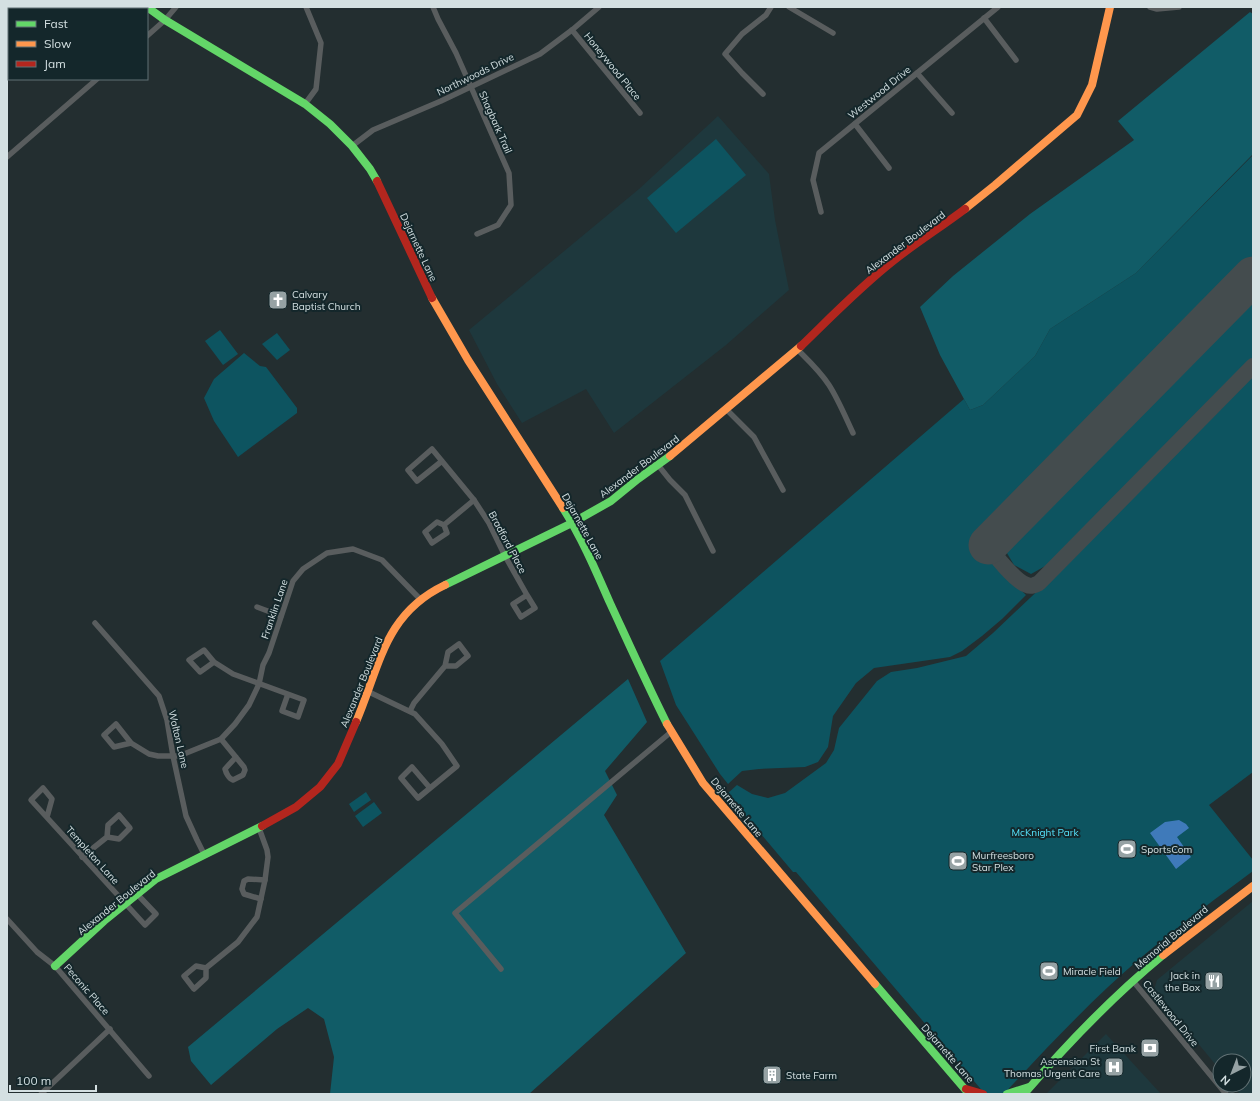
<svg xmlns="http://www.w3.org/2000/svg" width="1260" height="1101" font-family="Mulish,sans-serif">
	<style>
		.built { fill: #1e383d }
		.green { fill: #0d5460 }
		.forest { fill: #115c67 }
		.water { fill: #3f7aba }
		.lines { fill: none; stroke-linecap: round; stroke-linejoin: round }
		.stream { stroke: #3f7aba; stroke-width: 1.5 }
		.taxiway { stroke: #444c4e; stroke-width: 16 }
		.runway { stroke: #444c4e; stroke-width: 39 }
		.street { stroke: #595d5e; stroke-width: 5.5 }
		.fast { stroke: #63d668; stroke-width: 8 }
		.slow { stroke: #ff974d; stroke-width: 8 }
		.jam { stroke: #b3261e; stroke-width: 8 }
		.labels { text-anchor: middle; stroke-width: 4; stroke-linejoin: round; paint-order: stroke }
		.street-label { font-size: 10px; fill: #d4e0e2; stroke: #14272b }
		.poi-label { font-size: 10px; fill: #d4e0e2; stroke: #14272b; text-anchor: start }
		.park-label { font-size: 10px; fill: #56e5fe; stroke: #14272b }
	</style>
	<rect width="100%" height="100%" fill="#232e30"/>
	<!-- built -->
	<g class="built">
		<polygon points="718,116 769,174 775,220 789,290 726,345 614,433 586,389 522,423 497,384 469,330 639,189"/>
		<polygon points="1253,901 1253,1094 1240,1094 1232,1085 1244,1085 1244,1061 1220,1061 1220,1070 1154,990 1157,980"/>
		<polygon points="1106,1034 1161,1094 1046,1094"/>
	</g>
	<!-- green -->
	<g class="green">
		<polygon points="716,139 746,175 676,233 647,198"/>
		<polygon points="1253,155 1253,257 973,542 1026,595 1002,619 982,636 962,651 950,657 874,668 856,683 833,716 828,747 818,762 805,767 759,769 742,771 728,784 720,774 676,705 660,661 964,399 970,410 983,405 1035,356 1050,329 1136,273"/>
		<polygon points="1253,295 1253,359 1056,560 1031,574 1014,565 1004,548"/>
		<polygon points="220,330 238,354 223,365 205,341"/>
		<polygon points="277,333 290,350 277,360 262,344"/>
		<polygon points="244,353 260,366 266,367 297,408 297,413 238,457 214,421 204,398 214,379"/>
		<path d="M1253,374v398l-44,33 44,55v11c-50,37 -100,74 -145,116 -36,34 -70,70 -104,107h-19l-189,-222h-3l-66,-78 10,-9 15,9 16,4 17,-5 41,-30 8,-13 5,-22 38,-47 14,-9 26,-4 49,-12 27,-23 75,-71z"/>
		<polygon points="366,792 371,800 354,812 349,804"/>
		<polygon points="374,802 382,813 363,827 355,816"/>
	</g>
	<!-- forest -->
	<g class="forest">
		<polygon points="1250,12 1253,14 1253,154 1136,273 1050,329 1035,356 983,405 970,410 940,355 920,307 953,276 1030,214 1134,140 1118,121"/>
		<polygon points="628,679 647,722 605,771 617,795 604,815 686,953 529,1094 330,1094 334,1057 324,1019 308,1008 277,1029 211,1085 191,1061 188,1047"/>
	</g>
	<!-- water -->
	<polygon class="water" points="1179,820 1186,824 1189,828 1177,837 1191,857 1176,869 1150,833 1165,822"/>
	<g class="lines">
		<!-- stream -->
		<g class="stream">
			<polyline points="43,7 43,9"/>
			<polyline points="7,43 9,41"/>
		</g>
		<!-- taxiway -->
		<path class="taxiway" d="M988,545c6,10 28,37 39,40 4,2 8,0 12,-2l214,-217"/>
		<!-- runway -->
		<polyline class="runway" points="988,545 1253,276"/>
		<!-- street -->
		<g class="street">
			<polyline points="433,7 438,19 456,53 509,173 511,205 498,225 477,234"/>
			<polyline points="789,7 833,33"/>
			<polyline points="1150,7 1157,9 1179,7"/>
			<polyline points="984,18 1016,60"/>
			<polyline points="572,30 640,113"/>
			<polyline points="147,36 165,20 176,7"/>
			<polyline points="917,73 952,113"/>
			<polyline points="763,94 742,73 725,54 742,34 766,15 771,7"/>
			<polyline points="305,104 316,89 321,43 306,7"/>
			<polyline points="855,124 889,168"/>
			<polyline points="352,146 373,130 441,101 540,54 572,30 599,7"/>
			<polyline points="7,157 97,79"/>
			<polyline points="821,212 813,180 819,153 998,7"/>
			<path d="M797,349c11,11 23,22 32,36 9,14 16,31 24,48"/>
			<polyline points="726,409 754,437 783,490"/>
			<polyline points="442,461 417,481 408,470 432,449 474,500 489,523 505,556 527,595 513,604 521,617 535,608 527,595"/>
			<polyline points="658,465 670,480 685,495 713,551"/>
			<polyline points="444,525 447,533 432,543 425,532 437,522 444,525 474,500"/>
			<polyline points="257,607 281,616"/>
			<polyline points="95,623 159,696 167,720 173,756 186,816 197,840 204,854"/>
			<polyline points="214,662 200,672 189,660 204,650 214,662 233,674 304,700 298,717 282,711 288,694"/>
			<polyline points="369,692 415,714 442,744 457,766 418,798 401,778 412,767 430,788"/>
			<polyline points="410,711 414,703 445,666 448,652 459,644 468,656 456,666 445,666"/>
			<path d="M221,739l23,28 1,3 -2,5 -10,5c-4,-1 -7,-7 -8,-11l11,-12"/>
			<polyline points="131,743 114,747 104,735 116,724 131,743 149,754 158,756 179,756 221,739 235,724 249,705 259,684 263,665 269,653 293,581 303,569 327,553 353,549 382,560 420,599"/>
			<polyline points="47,817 52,799 43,788 31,800 145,925 156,914 137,894"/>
			<polyline points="82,857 107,837 108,825 119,815 130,828 119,839 107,837"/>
			<polyline points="261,899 244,894 242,889 244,881 248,879 265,880"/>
			<polyline points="7,919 37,952 55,966 149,1076"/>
			<polyline points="206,968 206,978 194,989 184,976 196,966 206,968 238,942 257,917 265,880 268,857 267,850 259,828"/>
			<polyline points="501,969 455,913 671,732"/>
			<polyline points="1133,981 1226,1094"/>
			<polyline points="41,1094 110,1029"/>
		</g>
		<!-- fast -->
		<g class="fast">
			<polyline points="147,7 165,20 305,104 330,124 352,146 370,169 377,181"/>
			<path d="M563,508c19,30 33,63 47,95 19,41 37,81 57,121"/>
			<polyline points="445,585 572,523 611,501 638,479 670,456"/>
			<polyline points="55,966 104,921 156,879 262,826"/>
			<polyline points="875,984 969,1094"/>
			<polyline points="1007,1094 1029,1087"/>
			<path d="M1024,1094c43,-50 88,-97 139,-139"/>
		</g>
		<!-- slow -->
		<g class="slow">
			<polyline points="965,209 995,185 1077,115 1092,85 1110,7"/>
			<polyline points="432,298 468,360 563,508"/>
			<polyline points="670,456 801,346"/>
			<path d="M356,722c24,-56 28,-108 89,-137"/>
			<polyline points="667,724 703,783 875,984"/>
			<polyline points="1163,955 1253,886"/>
		</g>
		<!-- jam -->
		<g class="jam">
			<polyline points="377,181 432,298"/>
			<path d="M801,346c30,-29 59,-59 92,-85 23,-18 48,-34 72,-52"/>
			<polyline points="262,826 296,807 320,787 338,764 356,722"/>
			<polyline points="966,1089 983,1094"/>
		</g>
	</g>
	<!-- icons -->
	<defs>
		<symbol id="church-square" viewBox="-11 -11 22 22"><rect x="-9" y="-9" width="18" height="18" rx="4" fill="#96a2a4" stroke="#14272b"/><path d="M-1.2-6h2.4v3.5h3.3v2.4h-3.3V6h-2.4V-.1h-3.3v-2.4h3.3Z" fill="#fff"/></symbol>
		<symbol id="stadium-square" viewBox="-11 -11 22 22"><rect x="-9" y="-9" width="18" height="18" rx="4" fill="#96a2a4" stroke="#14272b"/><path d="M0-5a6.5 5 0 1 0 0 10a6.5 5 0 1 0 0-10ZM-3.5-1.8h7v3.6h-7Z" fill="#fff"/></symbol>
		<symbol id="restaurant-square" viewBox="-11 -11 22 22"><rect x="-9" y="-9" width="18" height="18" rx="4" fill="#96a2a4" stroke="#14272b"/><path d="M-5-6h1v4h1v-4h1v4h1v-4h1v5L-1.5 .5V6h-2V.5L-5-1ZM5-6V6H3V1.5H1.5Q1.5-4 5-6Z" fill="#fff"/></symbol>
		<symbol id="bank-square" viewBox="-11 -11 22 22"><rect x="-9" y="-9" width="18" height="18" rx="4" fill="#96a2a4" stroke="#14272b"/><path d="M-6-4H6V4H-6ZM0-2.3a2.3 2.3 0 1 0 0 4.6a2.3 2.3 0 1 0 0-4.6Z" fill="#fff"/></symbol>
		<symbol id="hospital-square" viewBox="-11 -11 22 22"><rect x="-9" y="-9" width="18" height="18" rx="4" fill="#96a2a4" stroke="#14272b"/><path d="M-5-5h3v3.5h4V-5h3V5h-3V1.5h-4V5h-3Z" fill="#fff"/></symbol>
		<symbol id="building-square" viewBox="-11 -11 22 22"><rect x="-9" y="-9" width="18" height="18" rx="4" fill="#96a2a4" stroke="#14272b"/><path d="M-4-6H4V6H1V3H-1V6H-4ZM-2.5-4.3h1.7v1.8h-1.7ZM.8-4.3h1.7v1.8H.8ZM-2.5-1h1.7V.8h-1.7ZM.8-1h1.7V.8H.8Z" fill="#fff"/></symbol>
	</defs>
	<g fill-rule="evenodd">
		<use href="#church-square" x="267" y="289" width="22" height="22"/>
		<use href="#stadium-square" x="1116" y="838" width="22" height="22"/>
		<use href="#stadium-square" x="947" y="850" width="22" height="22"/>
		<use href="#stadium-square" x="1038" y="960" width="22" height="22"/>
		<use href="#restaurant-square" x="1203" y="970" width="22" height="22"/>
		<use href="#bank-square" x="1139" y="1037" width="22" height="22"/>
		<use href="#hospital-square" x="1103" y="1056" width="22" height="22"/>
		<use href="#building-square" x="761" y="1064" width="22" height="22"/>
	</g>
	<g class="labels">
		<!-- street labels -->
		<g class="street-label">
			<text transform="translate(613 66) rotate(51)" y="4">Honeywood Place</text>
			<text transform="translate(475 74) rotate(-26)" y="4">Northwoods Drive</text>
			<text transform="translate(879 92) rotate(-39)" y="4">Westwood Drive</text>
			<text transform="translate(496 122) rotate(66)" y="4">Shagbark Trail</text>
			<text transform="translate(905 242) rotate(-37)" y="4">Alexander Boulevard</text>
			<text transform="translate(419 247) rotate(65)" y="4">Dejarnette Lane</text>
			<text transform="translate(639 466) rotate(-37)" y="4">Alexander Boulevard</text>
			<text transform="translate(583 526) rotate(61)" y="4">Dejarnette Lane</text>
			<text transform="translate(508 542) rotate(62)" y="4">Bradford Place</text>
			<text transform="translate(274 609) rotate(-71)" y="4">Franklin Lane</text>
			<text transform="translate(361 682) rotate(-68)" y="4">Alexander Boulevard</text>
			<text transform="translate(179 739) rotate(77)" y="4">Walton Lane</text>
			<text transform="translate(737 807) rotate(50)" y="4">Dejarnette Lane</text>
			<text transform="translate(93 855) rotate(48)" y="4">Templeton Lane</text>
			<text transform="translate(116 902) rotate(-39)" y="4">Alexander Boulevard</text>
			<text transform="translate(1171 937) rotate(-40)" y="4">Memorial Boulevard</text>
			<text transform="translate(87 989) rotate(49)" y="4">Peconic Place</text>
			<text transform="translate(1171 1013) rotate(51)" y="4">Castlewood Drive</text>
			<text transform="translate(948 1053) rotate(49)" y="4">Dejarnette Lane</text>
		</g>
		<!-- poi labels -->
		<g class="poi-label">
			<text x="292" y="298">Calvary<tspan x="292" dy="12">Baptist Church</tspan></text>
			<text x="1141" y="853">SportsCom</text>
			<text x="972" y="859">Murfreesboro<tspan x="972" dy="12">Star Plex</tspan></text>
			<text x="1063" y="975">Miracle Field</text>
			<text x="1200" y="979" text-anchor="end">Jack in<tspan x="1200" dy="12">the Box</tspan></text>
			<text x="1136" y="1052" text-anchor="end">First Bank</text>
			<text x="1100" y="1065" text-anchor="end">Ascension St<tspan x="1100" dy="12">Thomas Urgent Care</tspan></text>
			<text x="786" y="1079">State Farm</text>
		</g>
		<!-- park labels -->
		<g class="park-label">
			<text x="1045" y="836">McKnight Park</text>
		</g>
	</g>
	<!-- border -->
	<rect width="1260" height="1101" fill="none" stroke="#d4e0e2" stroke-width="16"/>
	<!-- legend -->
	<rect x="8" y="8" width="140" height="72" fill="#14272b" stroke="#617174"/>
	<rect x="16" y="21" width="20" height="6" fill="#63d668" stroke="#617174"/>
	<text x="44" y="28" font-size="12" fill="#d4e0e2">Fast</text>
	<rect x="16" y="41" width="20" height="6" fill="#ff974d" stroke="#617174"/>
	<text x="44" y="48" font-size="12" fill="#d4e0e2">Slow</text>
	<rect x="16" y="61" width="20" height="6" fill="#b3261e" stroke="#617174"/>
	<text x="44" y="68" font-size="12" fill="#d4e0e2">Jam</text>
	<!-- north arrow -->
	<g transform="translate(1232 1073) rotate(222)"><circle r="19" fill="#14272b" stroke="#617174"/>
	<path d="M0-3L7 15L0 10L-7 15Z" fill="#96a2a4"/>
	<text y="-6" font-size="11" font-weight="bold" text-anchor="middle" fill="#d4e0e2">N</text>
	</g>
	<!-- scale -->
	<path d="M10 1085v6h86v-6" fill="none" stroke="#d4e0e2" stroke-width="2"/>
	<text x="16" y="1085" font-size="12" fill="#d4e0e2" stroke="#14272b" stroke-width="3" paint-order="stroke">100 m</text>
</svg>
